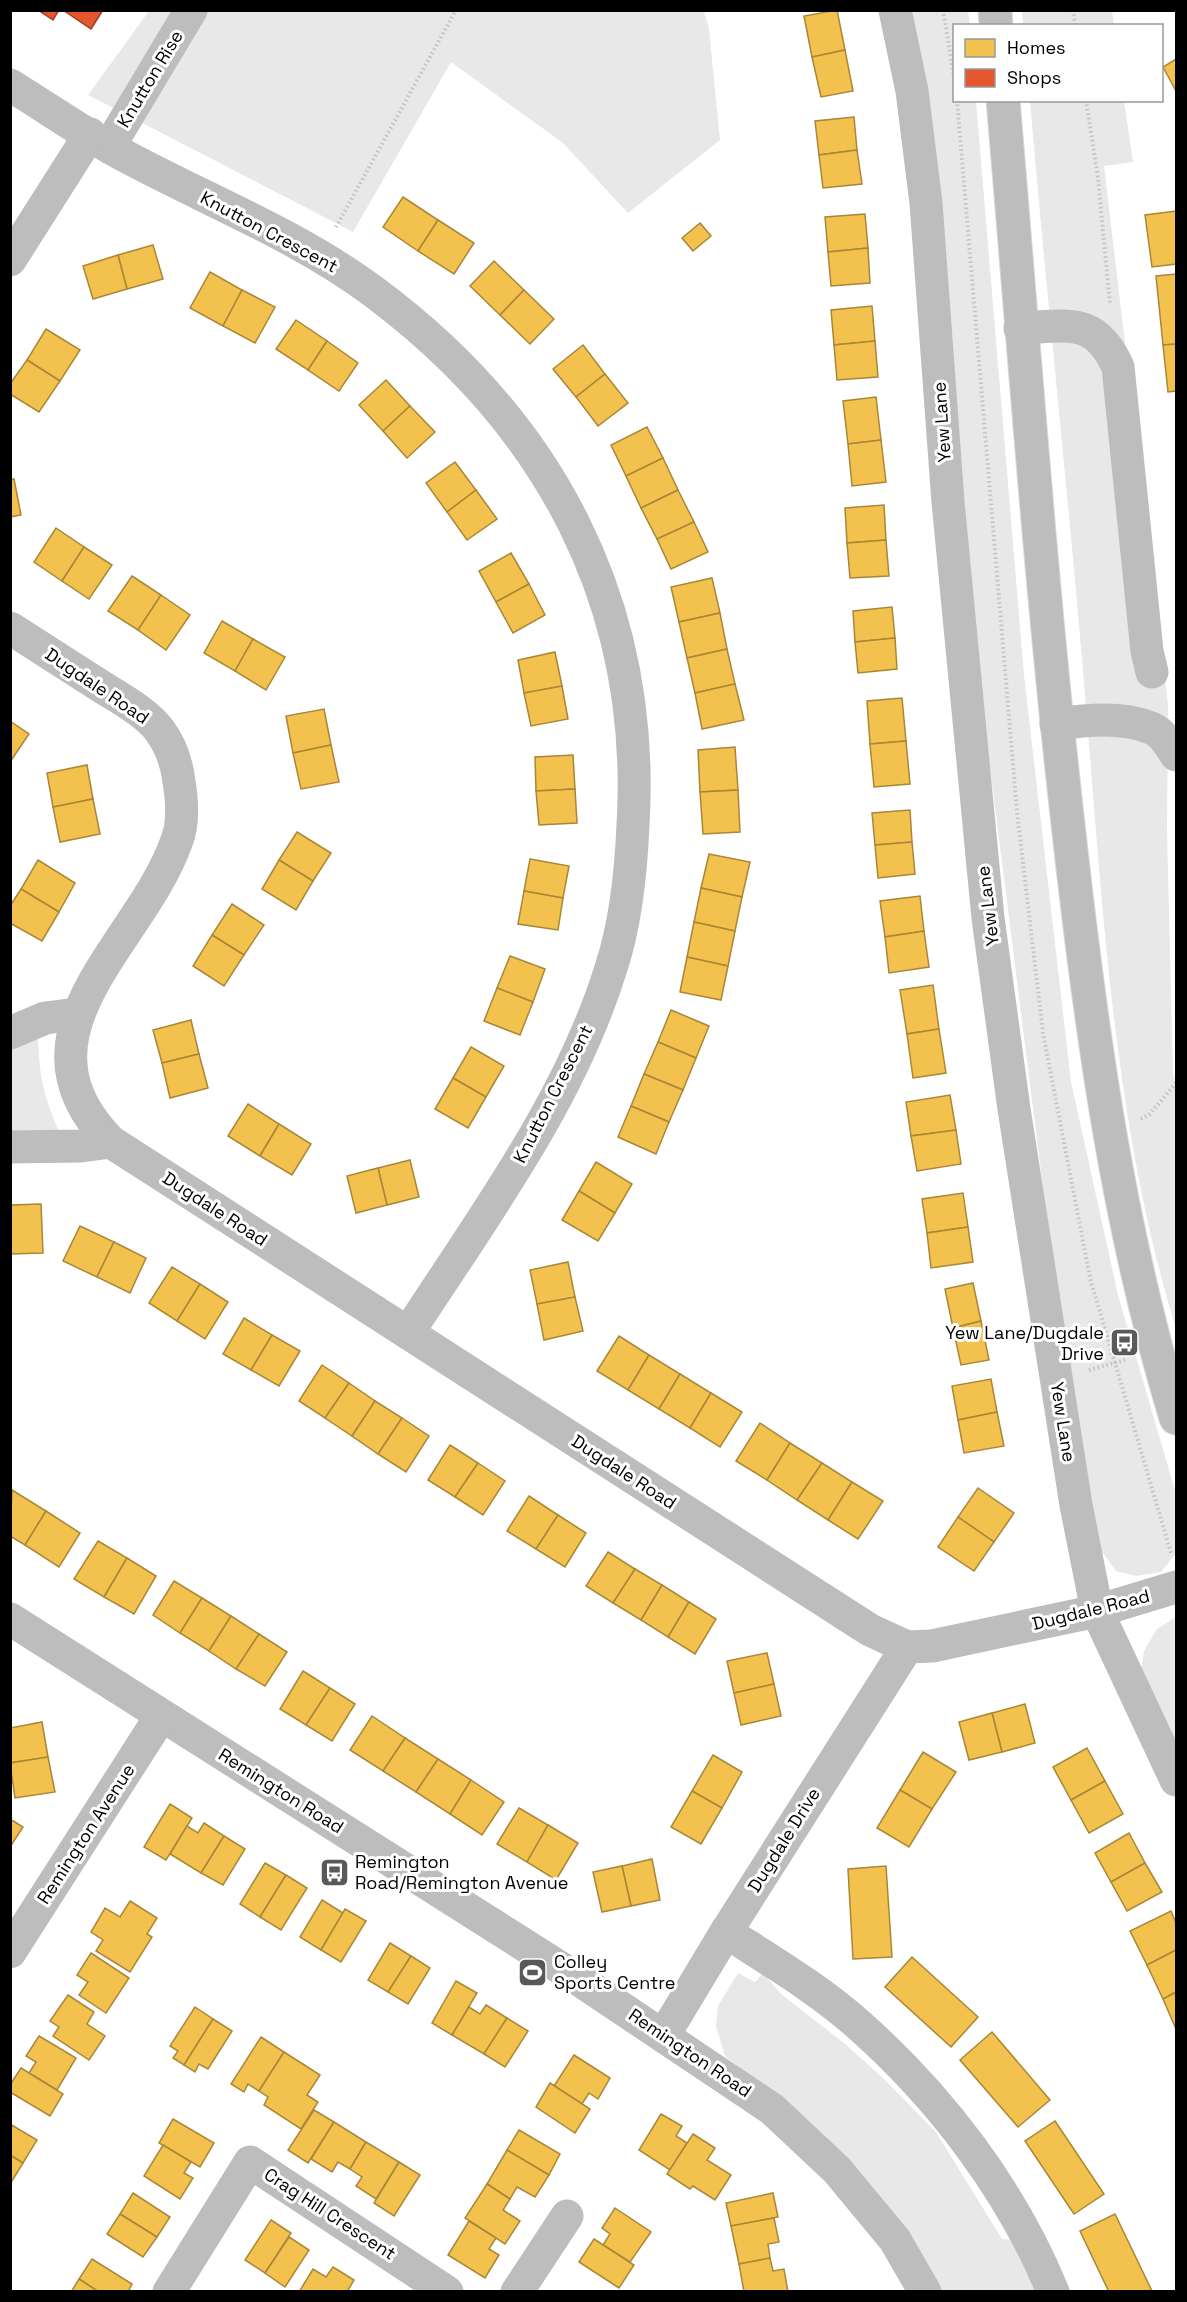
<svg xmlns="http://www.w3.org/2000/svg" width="1187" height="2302" font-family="'Space Grotesk',sans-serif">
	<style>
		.green { fill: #e8e8e8 }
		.homes { fill: #f2c14e; stroke: #a98737; stroke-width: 1.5 }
		.shops { fill: #e4572e; stroke: #a03d20; stroke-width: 1.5 }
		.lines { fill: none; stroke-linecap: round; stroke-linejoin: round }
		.major-casing { stroke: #dbdbdb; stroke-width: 35 }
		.path { stroke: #c2c2c2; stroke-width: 4; stroke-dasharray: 1.5 3; stroke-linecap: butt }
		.minor { stroke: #bdbdbd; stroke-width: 33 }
		.major { stroke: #bdbdbd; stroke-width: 33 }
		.labels { text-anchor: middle; stroke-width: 6; stroke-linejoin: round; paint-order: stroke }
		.street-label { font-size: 18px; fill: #000; stroke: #fff }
		.poi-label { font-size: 18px; fill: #000; stroke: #fff; text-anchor: start }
	</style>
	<rect width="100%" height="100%" fill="#fff"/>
	<!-- green -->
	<g class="green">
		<polygon points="149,11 704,11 709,29 720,140 628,213 563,143 451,62 353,232 88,95"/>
		<polygon points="908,11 968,11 970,25 954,26 954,100 976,101 1024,675 1071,1082 1118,1295 1176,1494 1176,1553 1161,1572 1136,1576 1116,1571 1097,1545 1044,1195 983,712"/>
		<polygon points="1022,11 1112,11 1114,25 1023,25"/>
		<path d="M1030,101h94l9,61 -29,4 64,538 -1,127 6,241 3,16v241c-65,-212 -74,-438 -93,-658 -16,-190 -37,-380 -53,-570z"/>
		<path d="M38,1034c1,44 6,64 24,104h-51v-91z"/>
		<polygon points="1176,1617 1176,1748 1140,1675 1144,1651 1157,1629"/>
		<polygon points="738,1973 755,1982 763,1973 781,1994 844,2043 885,2080 936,2132 1002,2239 1016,2241 1035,2291 939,2291 911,2235 823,2134 725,2056 716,2026 718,2006"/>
	</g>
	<!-- homes -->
	<g class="homes">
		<polygon points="837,10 845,50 812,57 804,16"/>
		<polygon points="845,50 853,91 821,97 812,57"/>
		<polygon points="1176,59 1176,91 1163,67"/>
		<polygon points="854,117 857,150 819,155 815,121"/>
		<polygon points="857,150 862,184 823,188 819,155"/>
		<polygon points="403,197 438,220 418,251 383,227"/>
		<polygon points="1176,211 1176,264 1152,267 1145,215"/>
		<polygon points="865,214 868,248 828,252 825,217"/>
		<polygon points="438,220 474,243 454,274 418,251"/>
		<polygon points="700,223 711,236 693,251 682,238"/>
		<polygon points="153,245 163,279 127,289 118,255"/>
		<polygon points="868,248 870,283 831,286 828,252"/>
		<polygon points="118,255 127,289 93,299 83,266"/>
		<polygon points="494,261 524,290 500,315 470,286"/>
		<polygon points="210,272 242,290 223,326 190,308"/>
		<polygon points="1176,274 1176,344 1163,345 1156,276"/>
		<polygon points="242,290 275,307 255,343 223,326"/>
		<polygon points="524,290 554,319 530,344 500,315"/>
		<polygon points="872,306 875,341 834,345 831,310"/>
		<polygon points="296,320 327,341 308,370 276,349"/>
		<polygon points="46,329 80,350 60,381 27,360"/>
		<polygon points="327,341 358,363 339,391 308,370"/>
		<polygon points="875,341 878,377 837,380 834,345"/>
		<polygon points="1176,344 1176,391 1168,392 1163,345"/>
		<polygon points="583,345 605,374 576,397 553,369"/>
		<polygon points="27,360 60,381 39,412 10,394 10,384"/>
		<polygon points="605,374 628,403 598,426 576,397"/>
		<polygon points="386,380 410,406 383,431 359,405"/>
		<polygon points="876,397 881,440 848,444 843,401"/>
		<polygon points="410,406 435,432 407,458 383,431"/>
		<polygon points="647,427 663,458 626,476 611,445"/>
		<polygon points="881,440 886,482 852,486 848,444"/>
		<polygon points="663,458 678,490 641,508 626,476"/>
		<polygon points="455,462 476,490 447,512 426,483"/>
		<polygon points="14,479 21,515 10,517 10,480"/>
		<polygon points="476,490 497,519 467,540 447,512"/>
		<polygon points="678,490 694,522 657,539 641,508"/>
		<polygon points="884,505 886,540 847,543 845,508"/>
		<polygon points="694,522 708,552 671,569 657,539"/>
		<polygon points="56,528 84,547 62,581 34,562"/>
		<polygon points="886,540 889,576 850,578 847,543"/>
		<polygon points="84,547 112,565 89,599 62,581"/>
		<polygon points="511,553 529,584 496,602 479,571"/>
		<polygon points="132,576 161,595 138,630 108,611"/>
		<polygon points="712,578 720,613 679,622 671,587"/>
		<polygon points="529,584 545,615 513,633 496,602"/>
		<polygon points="161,595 190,615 166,650 138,630"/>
		<polygon points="892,607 895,638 855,642 853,611"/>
		<polygon points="720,613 727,649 687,658 679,622"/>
		<polygon points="222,621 253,639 235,671 204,653"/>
		<polygon points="895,638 897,669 858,673 855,642"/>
		<polygon points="253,639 285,657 266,690 235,671"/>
		<polygon points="727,649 735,684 695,693 687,658"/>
		<polygon points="555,652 562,686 524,693 518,660"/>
		<polygon points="735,684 744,720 702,729 695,693"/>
		<polygon points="562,686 568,719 531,726 524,693"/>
		<polygon points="902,698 906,741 870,744 867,701"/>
		<polygon points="324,709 331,745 293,753 286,716"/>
		<polygon points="10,721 29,734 10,762"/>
		<polygon points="906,741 910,784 874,787 870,744"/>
		<polygon points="331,745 339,782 301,789 293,753"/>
		<polygon points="735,747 738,790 700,792 698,750"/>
		<polygon points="573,755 575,789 536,791 535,757"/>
		<polygon points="87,765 93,799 53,807 47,773"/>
		<polygon points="575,789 577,823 539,825 536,791"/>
		<polygon points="738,790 740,832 703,834 700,792"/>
		<polygon points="93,799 100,834 60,842 53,807"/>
		<polygon points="910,810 912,842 875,845 872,813"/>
		<polygon points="297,832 331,853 313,881 279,860"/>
		<polygon points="912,842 915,874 878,878 875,845"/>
		<polygon points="709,854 750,862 742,897 701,888"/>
		<polygon points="530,859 569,866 563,898 524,891"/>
		<polygon points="38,860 75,883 59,912 21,889"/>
		<polygon points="279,860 313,881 296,910 262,889"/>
		<polygon points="701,888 742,897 735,931 694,922"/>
		<polygon points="21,889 59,912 42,941 10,923 10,906"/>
		<polygon points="524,891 563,898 558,930 518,924"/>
		<polygon points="920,896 924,931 885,937 880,901"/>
		<polygon points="232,904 264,925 244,955 212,935"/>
		<polygon points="694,922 735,931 728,966 687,957"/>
		<polygon points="924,931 929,967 889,973 885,937"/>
		<polygon points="212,935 244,955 224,986 193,966"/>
		<polygon points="510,956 545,969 533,1002 497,988"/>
		<polygon points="687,957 728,966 721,1000 680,992"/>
		<polygon points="933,985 939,1029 907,1034 900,990"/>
		<polygon points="497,988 533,1002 520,1035 484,1021"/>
		<polygon points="671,1010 709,1026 696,1058 658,1042"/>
		<polygon points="191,1020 199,1054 162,1063 153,1030"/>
		<polygon points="939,1029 946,1073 913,1078 907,1034"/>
		<polygon points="658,1042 696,1058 683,1090 644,1074"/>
		<polygon points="471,1047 504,1066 486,1097 453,1078"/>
		<polygon points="199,1054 208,1088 170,1098 162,1063"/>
		<polygon points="644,1074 683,1090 669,1122 631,1106"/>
		<polygon points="453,1078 486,1097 468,1128 435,1109"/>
		<polygon points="950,1095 956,1130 911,1136 906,1102"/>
		<polygon points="248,1104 279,1124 260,1156 228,1136"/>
		<polygon points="631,1106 669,1122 656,1154 618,1137"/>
		<polygon points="279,1124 311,1144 292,1175 260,1156"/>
		<polygon points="956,1130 961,1164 917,1171 911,1136"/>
		<polygon points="410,1160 419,1197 387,1205 378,1168"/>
		<polygon points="596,1162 632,1184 615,1213 579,1191"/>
		<polygon points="378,1168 387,1205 356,1213 347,1176"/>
		<polygon points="579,1191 615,1213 598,1241 562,1220"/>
		<polygon points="963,1193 968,1227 927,1233 922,1199"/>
		<polygon points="41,1204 43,1253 10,1254 10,1205"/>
		<polygon points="80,1226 114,1242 97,1277 63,1261"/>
		<polygon points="968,1227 973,1262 931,1268 927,1233"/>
		<polygon points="114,1242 146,1258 130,1293 97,1277"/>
		<polygon points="568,1262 575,1297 537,1304 530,1270"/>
		<polygon points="172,1267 200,1284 177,1321 149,1303"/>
		<polygon points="973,1283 981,1321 953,1328 945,1289"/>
		<polygon points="200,1284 228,1302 205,1339 177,1321"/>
		<polygon points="575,1297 583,1331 544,1340 537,1304"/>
		<polygon points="244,1318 272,1335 251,1370 223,1354"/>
		<polygon points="981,1321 989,1360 961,1365 953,1328"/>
		<polygon points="272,1335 300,1351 279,1386 251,1370"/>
		<polygon points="619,1336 649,1355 628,1390 597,1371"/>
		<polygon points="649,1355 680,1374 659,1409 628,1390"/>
		<polygon points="322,1365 349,1383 325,1418 299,1401"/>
		<polygon points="680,1374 711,1393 690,1428 659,1409"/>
		<polygon points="991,1379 997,1412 958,1420 952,1386"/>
		<polygon points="349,1383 375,1401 352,1436 325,1418"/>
		<polygon points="711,1393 742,1412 720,1447 690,1428"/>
		<polygon points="375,1401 402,1418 378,1454 352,1436"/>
		<polygon points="997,1412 1004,1446 964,1453 958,1420"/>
		<polygon points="402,1418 429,1436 406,1472 378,1454"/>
		<polygon points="760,1423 790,1443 767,1480 736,1461"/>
		<polygon points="790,1443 822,1463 797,1500 767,1480"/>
		<polygon points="450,1445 478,1463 455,1497 428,1480"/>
		<polygon points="478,1463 505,1481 483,1515 455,1497"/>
		<polygon points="822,1463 852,1482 828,1520 797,1500"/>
		<polygon points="852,1482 883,1501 858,1539 828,1520"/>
		<polygon points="978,1488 1014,1513 994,1542 958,1517"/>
		<polygon points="12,1490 46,1511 25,1545 10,1536"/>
		<polygon points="529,1496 558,1515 536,1549 507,1531"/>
		<polygon points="46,1511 80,1533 59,1567 25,1545"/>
		<polygon points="558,1515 586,1533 565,1567 536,1549"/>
		<polygon points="958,1517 994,1542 974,1571 938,1547"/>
		<polygon points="98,1541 127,1558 104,1597 74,1579"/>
		<polygon points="608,1552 635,1569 613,1603 586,1586"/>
		<polygon points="127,1558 156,1576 134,1614 104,1597"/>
		<polygon points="635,1569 662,1585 641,1620 613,1603"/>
		<polygon points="174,1581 202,1598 180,1633 153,1615"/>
		<polygon points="662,1585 689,1602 668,1637 641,1620"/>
		<polygon points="202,1598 231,1616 209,1651 180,1633"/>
		<polygon points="689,1602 716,1619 695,1654 668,1637"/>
		<polygon points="231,1616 259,1634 236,1669 209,1651"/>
		<polygon points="259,1634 287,1652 265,1686 236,1669"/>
		<polygon points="767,1653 774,1684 734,1693 727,1661"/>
		<polygon points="303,1671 330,1688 306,1725 280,1709"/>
		<polygon points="774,1684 781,1716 741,1725 734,1693"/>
		<polygon points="330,1688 355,1704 332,1741 306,1725"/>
		<polygon points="1025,1704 1035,1743 1002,1752 992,1713"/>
		<polygon points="992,1713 1002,1752 969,1760 959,1722"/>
		<polygon points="372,1716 405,1738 383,1771 350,1750"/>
		<polygon points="42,1722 48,1757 10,1763 10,1728"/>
		<polygon points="405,1738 438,1759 416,1792 383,1771"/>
		<polygon points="1087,1748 1105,1781 1071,1800 1053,1767"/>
		<polygon points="923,1752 956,1772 932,1809 900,1790"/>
		<polygon points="713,1755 742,1772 722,1808 692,1791"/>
		<polygon points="48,1757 55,1792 15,1798 10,1763"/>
		<polygon points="438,1759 471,1780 450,1814 416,1792"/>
		<polygon points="471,1780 504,1802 482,1835 450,1814"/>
		<polygon points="1105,1781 1123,1814 1089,1833 1071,1800"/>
		<polygon points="900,1790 932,1809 909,1847 877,1828"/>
		<polygon points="692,1791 722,1808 701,1844 671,1827"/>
		<polygon points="170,1804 192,1818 166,1860 144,1847"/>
		<polygon points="519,1808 548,1825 527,1862 497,1844"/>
		<polygon points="10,1819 23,1827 10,1847"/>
		<polygon points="204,1823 224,1836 201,1873 170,1854 187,1826 198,1833"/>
		<polygon points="548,1825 578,1843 556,1880 527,1862"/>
		<polygon points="1129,1833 1145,1863 1111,1882 1095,1853"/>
		<polygon points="224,1836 245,1849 223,1885 201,1873"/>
		<polygon points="652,1859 660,1900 631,1906 622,1866"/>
		<polygon points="265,1863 286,1875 260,1917 240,1904"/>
		<polygon points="1145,1863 1162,1892 1127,1911 1111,1882"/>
		<polygon points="622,1866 631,1906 602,1912 593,1872"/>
		<polygon points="886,1866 892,1957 853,1959 848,1869"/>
		<polygon points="286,1875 307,1888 281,1930 260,1917"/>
		<polygon points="322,1900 343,1913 321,1950 300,1937"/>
		<polygon points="130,1901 157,1918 147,1934 152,1937 130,1972 96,1951 103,1940 91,1932 105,1908 120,1917"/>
		<polygon points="345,1909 366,1921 341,1962 321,1950"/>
		<polygon points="1171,1911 1176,1923 1176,1950 1147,1965 1130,1931"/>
		<polygon points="390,1943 411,1956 388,1992 368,1980"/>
		<polygon points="1176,1950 1176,1992 1163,1999 1147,1965"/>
		<polygon points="91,1953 129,1978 106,2013 79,1995 88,1982 77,1975"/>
		<polygon points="411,1956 430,1968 408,2004 388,1992"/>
		<polygon points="912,1957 978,2017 951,2047 885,1987"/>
		<polygon points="456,1981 477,1993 452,2035 432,2023"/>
		<polygon points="1176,1992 1176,2029 1163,1999"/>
		<polygon points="68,1995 94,2012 87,2024 105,2036 89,2060 53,2036 59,2027 50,2021"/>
		<polygon points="486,2005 507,2018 484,2054 452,2035 469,2007 480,2014"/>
		<polygon points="195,2007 213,2019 184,2065 173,2058 178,2051 170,2046"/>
		<polygon points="507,2018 528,2031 505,2067 484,2054"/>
		<polygon points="213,2019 232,2031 208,2069 199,2064 195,2072 184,2065"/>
		<polygon points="992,2032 1050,2100 1018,2127 960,2060"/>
		<polygon points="39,2036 76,2058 57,2090 29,2073 36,2062 26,2056"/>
		<polygon points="261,2037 284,2052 259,2091 248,2084 244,2092 231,2084"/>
		<polygon points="284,2052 320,2075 307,2095 318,2102 301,2129 264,2105 268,2097 259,2091"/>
		<polygon points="574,2055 610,2078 598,2099 589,2093 582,2104 554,2086"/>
		<polygon points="21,2068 63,2094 50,2116 10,2092 10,2085"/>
		<polygon points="550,2083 590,2109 575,2133 536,2107"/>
		<polygon points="314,2110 334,2122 308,2163 288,2150"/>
		<polygon points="661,2114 682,2126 676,2136 687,2143 670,2170 639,2150"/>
		<polygon points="173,2119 214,2143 200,2167 159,2143"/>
		<polygon points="1055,2121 1104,2194 1074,2214 1025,2141"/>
		<polygon points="334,2122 366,2142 350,2169 338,2162 332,2172 311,2159"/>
		<polygon points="10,2124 37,2140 23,2163 10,2155"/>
		<polygon points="519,2130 560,2154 549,2175 507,2150"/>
		<polygon points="693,2134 715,2148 707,2160 731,2175 715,2200 693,2186 690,2189 667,2174"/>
		<polygon points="366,2142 399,2162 376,2199 356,2186 362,2177 350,2169"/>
		<polygon points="163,2145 191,2162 184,2173 193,2178 180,2199 144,2176"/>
		<polygon points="507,2150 549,2175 535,2197 517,2187 510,2199 487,2184"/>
		<polygon points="10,2155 23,2163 10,2184"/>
		<polygon points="399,2162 420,2175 394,2216 374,2203"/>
		<polygon points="487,2184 510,2199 503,2210 520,2221 505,2244 465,2218"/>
		<polygon points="133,2193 170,2217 157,2237 120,2214"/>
		<polygon points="773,2193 778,2217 731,2226 726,2203"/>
		<polygon points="615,2208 651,2232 630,2262 603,2245 610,2234 602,2228"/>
		<polygon points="120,2214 157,2237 143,2257 107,2234"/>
		<polygon points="1115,2214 1152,2291 1151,2292 1109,2292 1080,2231"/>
		<polygon points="774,2218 779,2242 768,2244 770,2258 739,2264 731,2226"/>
		<polygon points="271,2220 291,2233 265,2273 245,2260"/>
		<polygon points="469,2221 496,2238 489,2249 499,2255 485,2278 448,2255"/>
		<polygon points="289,2237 309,2250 285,2287 265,2273"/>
		<polygon points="594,2239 634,2265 619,2288 579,2262"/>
		<polygon points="770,2258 773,2271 784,2269 788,2292 744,2292 739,2264"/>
		<polygon points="92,2259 132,2284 128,2292 99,2292 79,2279"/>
		<polygon points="333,2267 354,2280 347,2292 299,2292 313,2269 326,2277"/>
		<polygon points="79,2279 99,2292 71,2292"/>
	</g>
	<!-- shops -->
	<g class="shops">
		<polygon points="38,10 59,10 53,20"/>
		<polygon points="63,10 103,10 91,29"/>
	</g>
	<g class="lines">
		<defs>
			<g id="major">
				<polyline points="995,10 996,26"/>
				<path d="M1003,100c21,245 38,489 66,733 22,197 49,395 107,585"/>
			</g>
		</defs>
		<!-- major casing -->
		<use href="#major" class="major-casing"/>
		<!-- path -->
		<g class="path">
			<polyline points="943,10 954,76"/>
			<polyline points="1073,10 1075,26"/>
			<polyline points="957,100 1017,812 1043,1033 1090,1278 1171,1553"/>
			<polyline points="1086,100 1098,178 1110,304"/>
			<polyline points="336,227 456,10"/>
			<polyline points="1141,1119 1150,1114 1176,1083"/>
			<polyline points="1089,1370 1125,1360"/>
		</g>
		<!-- minor -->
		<g class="minor">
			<polyline points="895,10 912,91 926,203 948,502 988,918 1014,1109 1076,1505 1097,1611 1176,1780"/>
			<path d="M10,85c39,24 77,51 117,72 82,44 172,79 247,135 176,131 272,312 259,533 -2,47 -7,98 -22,143 -41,133 -128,249 -203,365"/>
			<polyline points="109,147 191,10"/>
			<polyline points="10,260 90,134"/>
			<path d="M1020,328c48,-2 75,-12 98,39l29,284 5,21"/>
			<path d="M10,628c31,20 62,40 92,59 19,12 45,26 58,44 11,15 17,33 19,51 3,18 5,40 -2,58 -35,103 -174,193 -66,302l759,488 37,17 25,-1 165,-35 79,-24"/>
			<path d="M1056,724c30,-4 66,-8 95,4 11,4 19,17 25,27"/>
			<polyline points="10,1033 45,1018 77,1014"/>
			<polyline points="10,1147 81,1146 111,1142"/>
			<polyline points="10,1619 578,1979 772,2109 837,2170 895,2240 925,2292"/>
			<path d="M726,1932c45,29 94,58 134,94 81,72 152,165 193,266"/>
			<polyline points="10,1952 161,1716"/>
			<polyline points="664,2035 726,1932 907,1647"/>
			<polyline points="169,2292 250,2162 447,2292"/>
			<polyline points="517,2292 567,2216"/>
		</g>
		<!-- major -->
		<use href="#major" class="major"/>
	</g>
	<!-- icons -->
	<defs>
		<symbol id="bus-square" viewBox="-11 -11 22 22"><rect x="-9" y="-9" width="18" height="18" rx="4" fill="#595959" stroke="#fff"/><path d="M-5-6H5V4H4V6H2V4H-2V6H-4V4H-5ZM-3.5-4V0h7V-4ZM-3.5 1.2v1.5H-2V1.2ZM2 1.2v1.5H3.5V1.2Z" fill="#fff"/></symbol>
		<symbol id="stadium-square" viewBox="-11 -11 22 22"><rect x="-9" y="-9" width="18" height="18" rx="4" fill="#595959" stroke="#fff"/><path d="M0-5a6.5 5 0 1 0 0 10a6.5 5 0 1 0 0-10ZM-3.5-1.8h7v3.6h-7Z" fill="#fff"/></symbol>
	</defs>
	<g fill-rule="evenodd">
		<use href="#bus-square" x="1108" y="1326" width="33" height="33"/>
		<use href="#bus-square" x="318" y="1856" width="33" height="33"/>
		<use href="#stadium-square" x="516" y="1956" width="33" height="33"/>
	</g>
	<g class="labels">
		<!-- street labels -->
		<g class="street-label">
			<text transform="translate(150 79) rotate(-59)" y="6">Knutton Rise</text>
			<text transform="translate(269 232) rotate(28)" y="6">Knutton Crescent</text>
			<text transform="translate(942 422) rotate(-94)" y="6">Yew Lane</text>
			<text transform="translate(97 686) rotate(34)" y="6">Dugdale Road</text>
			<text transform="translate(988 906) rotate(-97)" y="6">Yew Lane</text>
			<text transform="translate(553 1094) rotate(-63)" y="6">Knutton Crescent</text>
			<text transform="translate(215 1209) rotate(33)" y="6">Dugdale Road</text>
			<text transform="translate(1063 1422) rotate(81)" y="6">Yew Lane</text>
			<text transform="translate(624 1472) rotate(33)" y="6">Dugdale Road</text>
			<text transform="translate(1091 1610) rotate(-14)" y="6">Dugdale Road</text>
			<text transform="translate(281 1791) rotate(32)" y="6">Remington Road</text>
			<text transform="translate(86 1834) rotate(-57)" y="6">Remington Avenue</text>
			<text transform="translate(784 1840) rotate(-58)" y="6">Dugdale Drive</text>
			<text transform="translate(690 2053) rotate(34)" y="6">Remington Road</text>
			<text transform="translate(330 2214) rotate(33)" y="6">Crag Hill Crescent</text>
		</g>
		<!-- poi labels -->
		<g class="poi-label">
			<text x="1104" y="1339" text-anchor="end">Yew Lane/Dugdale<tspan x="1104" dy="21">Drive</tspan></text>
			<text x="355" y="1868">Remington<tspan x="355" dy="21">Road/Remington Avenue</tspan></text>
			<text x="554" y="1968">Colley<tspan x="554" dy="21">Sports Centre</tspan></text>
		</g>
	</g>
	<!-- border -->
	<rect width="1187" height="2302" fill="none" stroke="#000000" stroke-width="24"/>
	<!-- legend -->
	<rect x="953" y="24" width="210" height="78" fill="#ffffff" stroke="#999999" stroke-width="1.5"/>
	<rect x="965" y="39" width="30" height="18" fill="#f2c14e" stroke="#999999" stroke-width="1.5"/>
	<text x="1007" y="54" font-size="18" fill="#000000">Homes</text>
	<rect x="965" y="69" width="30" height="18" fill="#e4572e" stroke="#999999" stroke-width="1.5"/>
	<text x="1007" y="84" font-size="18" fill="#000000">Shops</text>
</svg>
